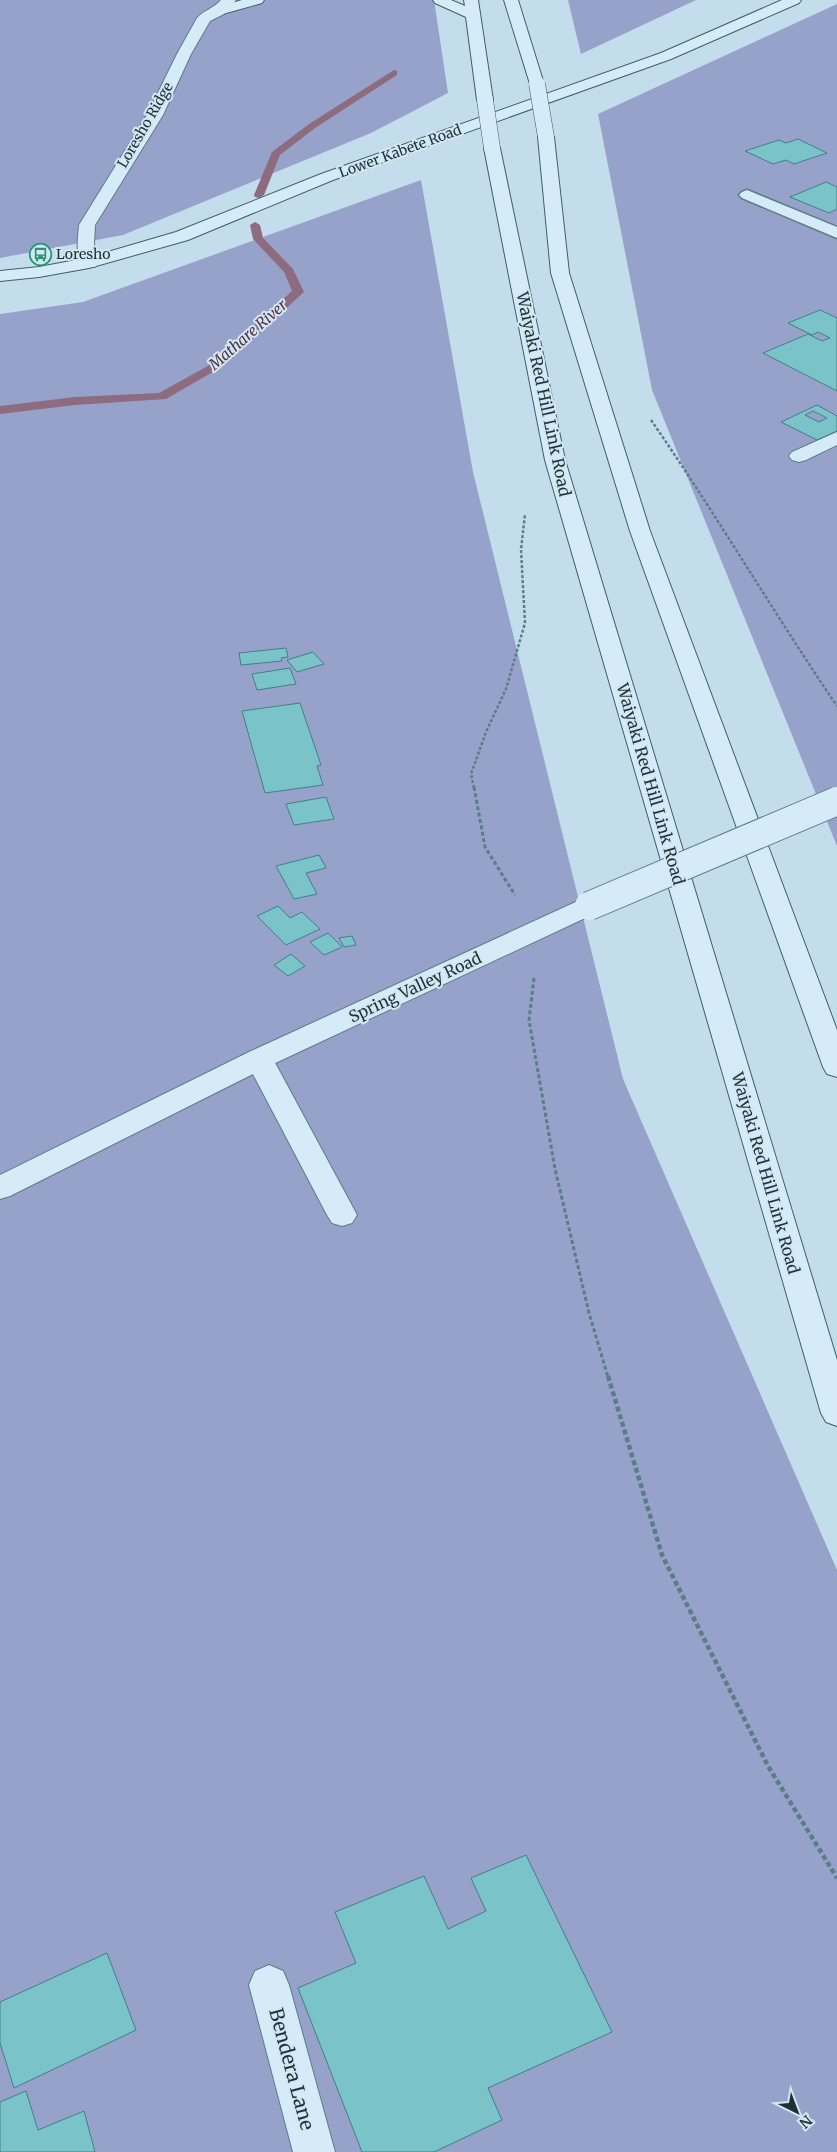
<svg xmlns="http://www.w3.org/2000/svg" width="837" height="2152" font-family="Merriweather,serif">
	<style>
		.green { fill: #97a2ca }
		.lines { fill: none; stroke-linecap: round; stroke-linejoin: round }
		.stream { fill: #8d6c7f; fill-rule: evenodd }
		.building { fill: #7ac3c9; stroke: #418084; fill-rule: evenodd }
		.service-casing { stroke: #5a7d86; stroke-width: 3 }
		.minor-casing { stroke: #5a7d86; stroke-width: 2 }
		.tertiary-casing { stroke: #5a7d86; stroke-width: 2 }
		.secondary-casing { stroke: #3d6068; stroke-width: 2 }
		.path-far2 { stroke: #5a7d86; stroke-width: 2.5; stroke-dasharray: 3 2; stroke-linecap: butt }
		.path-far1 { stroke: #5a7d86; stroke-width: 3; stroke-dasharray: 4 2.5; stroke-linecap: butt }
		.path { stroke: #5a7d86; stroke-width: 4.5; stroke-dasharray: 5 3; stroke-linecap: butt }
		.service { fill: #d5ebf8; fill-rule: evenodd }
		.minor { fill: #d5ebf8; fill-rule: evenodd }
		.tertiary { fill: #d5ebf8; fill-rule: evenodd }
		.secondary { fill: #d5ebf8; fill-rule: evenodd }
		.tertiary-bridge-casing { stroke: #5a7d86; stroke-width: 30; stroke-linecap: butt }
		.secondary-bridge-casing { stroke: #3d6068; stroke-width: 17; stroke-linecap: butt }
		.tertiary-bridge { stroke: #d5ebf8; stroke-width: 28 }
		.secondary-bridge { stroke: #d5ebf8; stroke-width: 16 }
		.labels { text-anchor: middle; stroke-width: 4; stroke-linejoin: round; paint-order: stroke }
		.far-street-label { font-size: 14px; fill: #1e3236; stroke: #d2e7f4 }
		.far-poi-label { font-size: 14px; fill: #1e3236; stroke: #d2e7f4; text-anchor: start }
		.far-water-label { font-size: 15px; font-style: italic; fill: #562e3d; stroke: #d2e7f4 }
		.street-label { font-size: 16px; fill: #1e3236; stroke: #d2e7f4 }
		.near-street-label { font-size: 19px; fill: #1e3236; stroke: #d2e7f4 }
	</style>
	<rect width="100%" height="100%" fill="#c3ddec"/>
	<!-- green -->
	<g class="green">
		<polygon points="0,0 434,0 448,93 371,133 123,235 0,258"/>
		<polygon points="568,0 696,0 581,54"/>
		<polygon points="837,4 837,846 652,390 598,114"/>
		<polygon points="421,180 473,472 623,1079 837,1570 837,2152 0,2152 0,314 83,302"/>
	</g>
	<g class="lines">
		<!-- stream -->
		<g class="stream">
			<polygon points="394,70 397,71 397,75 315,128 280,155 264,195 259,198 255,197 254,195 272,152 309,124"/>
			<polygon points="255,222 260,225 263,238 293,269 304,292 223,366 166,399 75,405 0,414 0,406 75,397 159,393 215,362 292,291 284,272 253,239 250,225"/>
		</g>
	</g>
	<!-- building -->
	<g class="building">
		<polygon points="798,139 827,153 794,164 786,160 773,164 745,151 779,140 786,143"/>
		<polygon points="826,182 837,187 837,209 829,213 790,197"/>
		<polygon points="820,310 837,318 837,391 763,353 808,334 822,341 830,338 818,332 812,335 788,323"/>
		<path d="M817,405l20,11v15l-20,9 -36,-18zM813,411l14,7 -8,4 -14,-7z"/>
		<polygon points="286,648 288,657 281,658 282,661 241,665 239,653"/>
		<polygon points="313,652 324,664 297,672 287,660"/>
		<polygon points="290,668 296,684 257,690 252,674"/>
		<polygon points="300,703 321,765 317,766 323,785 265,793 242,711"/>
		<polygon points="326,797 334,819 294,825 286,804"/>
		<polygon points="319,855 326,868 306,873 317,894 294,899 276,866"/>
		<polygon points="278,906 290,918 302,912 320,929 286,945 257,916"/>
		<polygon points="328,933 342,947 324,955 310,942"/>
		<polygon points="352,936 356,945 344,947 339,938"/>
		<polygon points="291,954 305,966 288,976 274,965"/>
		<polygon points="526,1855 612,2032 488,2088 502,2120 434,2152 362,2152 298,1988 356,1963 335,1912 424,1876 448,1929 486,1911 471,1878"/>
		<polygon points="107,1953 136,2030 14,2088 0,2043 0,2002"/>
		<polygon points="26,2091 38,2130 84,2111 95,2152 0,2152 0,2102"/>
	</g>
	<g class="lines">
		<defs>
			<polygon id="service" points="747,190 837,227 837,238 742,198 739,195 742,192"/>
			<g id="minor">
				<polygon points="837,432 837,445 806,460 799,462 792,460 789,456 792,452"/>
				<polygon points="259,1049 269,1052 273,1059 357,1215 352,1223 342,1226 332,1223 327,1215 245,1059 249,1052"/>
				<polygon points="269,1965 283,1971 289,1985 335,2152 293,2152 249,1985 255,1971"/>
			</g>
			<g id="tertiary">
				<path d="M221,0h15l-12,14 -14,7 -19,33 -28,61 -68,110 -1,19 4,19 -3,4h-12c-8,-11 -5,-29 -4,-42l68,-110 30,-61 20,-36c6,-7 17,-10 24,-18z"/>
				<polygon points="589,898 598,900 602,906 598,912 269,1066 10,1196 0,1199 0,1175 249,1052 580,900"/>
			</g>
			<g id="secondary">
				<polygon points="242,0 264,0 262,3 219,15 212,11 214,8"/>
				<polygon points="433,0 451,0 465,6 464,0 478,0 493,100 490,103 480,103 477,100 466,17 435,3"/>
				<polygon points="504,0 518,0 544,84 542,87 532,87 530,84"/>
				<polygon points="782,0 801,0 799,3 671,59 333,180 188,240 89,268 39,277 0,281 0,271 39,267 87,258 176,232 321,174 661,53"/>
				<polygon points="546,132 551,134 554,137 569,273 650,531 837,1030 837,1077 827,1074 823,1067 630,531 551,273 538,137 541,134"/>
				<polygon points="492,143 498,145 500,148 565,460 837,1360 837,1426 826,1422 821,1413 545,460 484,148 486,145"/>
			</g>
		</defs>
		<!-- service casing -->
		<use href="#service" class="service-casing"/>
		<!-- minor casing -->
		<use href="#minor" class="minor-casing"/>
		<!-- tertiary casing -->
		<use href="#tertiary" class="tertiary-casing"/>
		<!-- secondary casing -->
		<use href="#secondary" class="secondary-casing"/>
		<!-- path-far2 -->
		<g class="path-far2">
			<path d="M651,420c65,94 122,192 186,286"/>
			<polyline points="474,788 471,774 486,732 506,689 525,623 521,550 525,514"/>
		</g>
		<!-- path-far1 -->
		<g class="path-far1">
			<polyline points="474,787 485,847 515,895"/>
			<polyline points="534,978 529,1020 555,1169 589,1313 608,1377"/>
		</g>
		<!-- path -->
		<polyline class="path" points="608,1376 662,1555 768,1766 837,1878"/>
		<!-- service -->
		<use href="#service" class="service"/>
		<!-- minor -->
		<use href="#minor" class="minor"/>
		<!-- tertiary -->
		<use href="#tertiary" class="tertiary"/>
		<!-- secondary -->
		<use href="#secondary" class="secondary"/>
		<defs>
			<polyline id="tertiary-bridge" points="589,906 837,801"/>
			<g id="secondary-bridge">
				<polyline points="537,84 546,137"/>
				<polyline points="485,100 492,148"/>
			</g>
		</defs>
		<!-- tertiary-bridge casing -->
		<use href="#tertiary-bridge" class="tertiary-bridge-casing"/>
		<!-- secondary-bridge casing -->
		<use href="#secondary-bridge" class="secondary-bridge-casing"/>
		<!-- tertiary-bridge -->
		<use href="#tertiary-bridge" class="tertiary-bridge"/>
		<!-- secondary-bridge -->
		<use href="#secondary-bridge" class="secondary-bridge"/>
	</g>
	<!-- icons -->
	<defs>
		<symbol id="bus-ring" viewBox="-11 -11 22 22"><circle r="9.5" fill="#d2e7f4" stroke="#2c9370" stroke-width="1.5"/><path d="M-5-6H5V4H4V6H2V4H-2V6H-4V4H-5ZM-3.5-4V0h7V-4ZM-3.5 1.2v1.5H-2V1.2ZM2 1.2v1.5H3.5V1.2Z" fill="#2c9370"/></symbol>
	</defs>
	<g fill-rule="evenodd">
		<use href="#bus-ring" x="28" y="242" width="25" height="25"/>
	</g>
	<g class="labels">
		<!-- far-street labels -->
		<g class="far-street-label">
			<text transform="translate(145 125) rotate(-60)" y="5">Loresho Ridge</text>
			<text transform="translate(400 151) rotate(-20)" y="5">Lower Kabete Road</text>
		</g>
		<!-- far-poi labels -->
		<g class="far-poi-label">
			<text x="56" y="259">Loresho</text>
		</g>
		<!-- far-water labels -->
		<g class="far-water-label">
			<text transform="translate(248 335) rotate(-41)" y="5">Mathare River</text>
		</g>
		<!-- street labels -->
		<g class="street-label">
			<text transform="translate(544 394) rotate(78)" y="6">Waiyaki Red Hill Link Road</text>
			<text transform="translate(651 784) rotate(74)" y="6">Waiyaki Red Hill Link Road</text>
			<text transform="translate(415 987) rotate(-25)" y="6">Spring Valley Road</text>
			<text transform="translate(766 1173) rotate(74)" y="6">Waiyaki Red Hill Link Road</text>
		</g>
		<!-- near-street labels -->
		<g class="near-street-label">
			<text transform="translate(292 2069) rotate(75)" y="7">Bendera Lane</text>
		</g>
	</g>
	<!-- north arrow -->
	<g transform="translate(797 2112) rotate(138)" stroke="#d2e7f4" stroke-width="4" paint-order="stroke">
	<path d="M0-4L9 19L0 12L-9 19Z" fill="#1e3236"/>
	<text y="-8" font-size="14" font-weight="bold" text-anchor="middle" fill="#1e3236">N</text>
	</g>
</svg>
